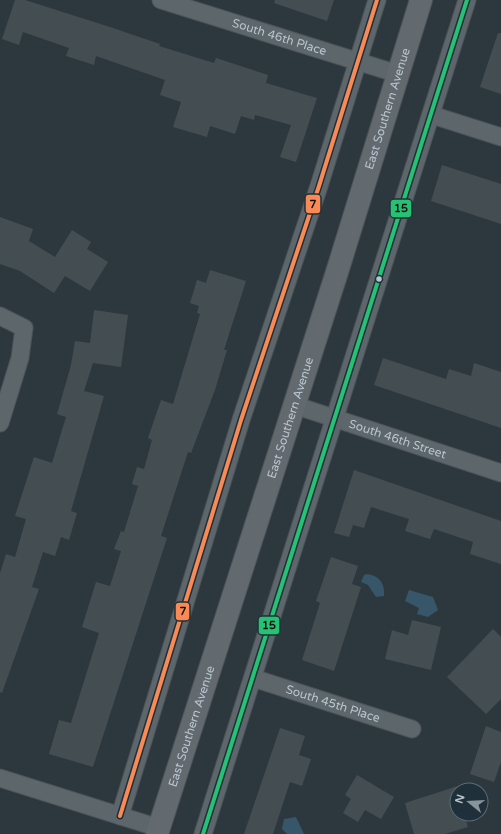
<svg xmlns="http://www.w3.org/2000/svg" width="501" height="834" font-family="'Varela Round',sans-serif">
	<style>
		.water { fill: #375669 }
		.building { fill: #444d52 }
		.lines { fill: none; stroke-linecap: round; stroke-linejoin: round }
		.minor-casing { stroke: #4c5358; stroke-width: 19 }
		.secondary-casing { stroke: #4c5358; stroke-width: 24 }
		.minor { stroke: #5d666b; stroke-width: 17 }
		.secondary { stroke: #626a70; stroke-width: 22 }
		.bus-1-casing { stroke: #1f303a; stroke-width: 7 }
		.bus-2-casing { stroke: #1f303a; stroke-width: 7 }
		.bus-1 { stroke: #f98a56; stroke-width: 4 }
		.bus-2 { stroke: #26c172; stroke-width: 4 }
		.bus-dot { fill: #b8c5ce; stroke: #1f303a; stroke-width: 1.5 }
		.labels { text-anchor: middle; stroke-width: 3; stroke-linejoin: round; paint-order: stroke }
		.street-label { font-size: 12px; fill: #b8c5ce; stroke: #1f303a }
		.line-badge { stroke: #1f303a; stroke-width: 1.5 }
		.pale-badge-label { font-size: 11px; text-anchor: middle; font-weight: bold; fill: #111 }
	</style>
	<rect width="100%" height="100%" fill="#2d383e"/>
	<!-- water -->
	<g class="water">
		<path d="M366,574c13,1 19,9 18,22l-8,1 -8,-12 -7,-3 3,-7z"/>
		<polygon points="409,590 433,597 438,610 428,617 417,614 419,608 405,601"/>
		<polygon points="296,817 304,834 287,834 282,829 284,819"/>
	</g>
	<!-- building -->
	<g class="building">
		<polygon points="15,0 25,0 110,27 160,44 159,46 214,63 216,58 268,75 266,83 317,98 296,162 280,157 291,125 255,115 254,120 241,116 235,134 210,126 207,137 173,127 181,102 160,95 165,80 96,56 94,65 66,56 69,48 23,32 19,45 2,39"/>
		<polygon points="275,0 334,0 327,21 274,3"/>
		<polygon points="498,33 501,33 501,94 480,87"/>
		<polygon points="442,165 501,184 501,224 431,201"/>
		<polygon points="0,217 33,229 29,241 55,257 72,230 91,242 87,249 108,262 90,291 65,276 54,293 20,271 0,264"/>
		<polygon points="210,270 246,281 224,350 227,350 215,390 191,453 188,452 161,536 167,538 93,767 49,754 59,720 71,723 99,633 82,627 96,582 110,586 121,551 114,549 121,531 124,532 138,486 132,484 137,467 144,469 152,440 148,438 161,400 173,404 200,314 197,313 199,306 190,303 197,280 206,283"/>
		<polygon points="94,310 128,315 121,367 93,363 84,391 104,396 71,511 77,513 69,540 61,537 55,556 43,552 32,587 39,589 2,693 0,692 0,573 6,554 15,557 26,519 15,516 34,457 52,463 66,417 57,414 71,365 75,341 90,343"/>
		<polygon points="383,358 446,379 449,369 471,376 474,363 501,372 501,428 374,385"/>
		<polygon points="354,470 501,521 501,564 470,554 473,542 434,529 430,539 405,531 409,519 371,507 364,528 353,525 349,537 334,533"/>
		<polygon points="331,557 358,566 352,584 361,587 334,671 302,660 320,603 316,601"/>
		<polygon points="412,620 441,627 431,670 385,659 392,630 408,635"/>
		<polygon points="493,629 501,637 501,699 486,714 447,677"/>
		<polygon points="486,726 501,732 501,762 494,782 470,774"/>
		<polygon points="280,728 305,736 299,755 311,759 302,786 290,782 273,834 244,834"/>
		<polygon points="357,775 394,797 381,819 365,810 358,822 343,813 351,799 345,795"/>
		<polygon points="458,786 457,814 464,814 468,827 445,834 414,834 405,803"/>
	</g>
	<g class="lines">
		<defs>
			<g id="minor">
				<path id="s1" d="M161,0l237,74"/>
				<polyline points="432,115 501,137"/>
				<polyline points="0,316 24,328 20,358 0,423"/>
				<path id="s2" d="M294,405l207,68"/>
				<path id="s3" d="M253,678l159,51"/>
				<polyline points="0,778 159,828"/>
				<polyline points="120,816 241,420 319,186 377,0"/>
				<polyline points="203,834 467,0"/>
			</g>
			<g id="secondary">
				<path id="s4" d="M157,834l181,-565 83,-269"/>
			</g>
		</defs>
		<!-- minor casing -->
		<use href="#minor" class="minor-casing"/>
		<!-- secondary casing -->
		<use href="#secondary" class="secondary-casing"/>
		<!-- minor -->
		<use href="#minor" class="minor"/>
		<!-- secondary -->
		<use href="#secondary" class="secondary"/>
		<defs>
			<polyline id="bus-1" points="120,816 241,420 319,186 377,0"/>
			<polyline id="bus-2" points="203,834 467,0"/>
		</defs>
		<!-- bus-1 casing -->
		<use href="#bus-1" class="bus-1-casing"/>
		<!-- bus-2 casing -->
		<use href="#bus-2" class="bus-2-casing"/>
		<!-- bus-1 -->
		<use href="#bus-1" class="bus-1"/>
		<!-- bus-2 -->
		<use href="#bus-2" class="bus-2"/>
	</g>
	<!-- markers -->
	<circle class="bus-dot" cx="379" cy="279" r="3.5"/>
	<g class="labels">
		<!-- street labels -->
		<g class="street-label">
			<text dy="4" stroke="none"><textPath href="#s1" startOffset="124">South 46th Place</textPath></text>
			<text dy="4" stroke="none"><textPath href="#s4" startOffset="761">East Southern Avenue</textPath></text>
			<text dy="4" stroke="none"><textPath href="#s4" startOffset="437">East Southern Avenue</textPath></text>
			<text dy="4" stroke="none"><textPath href="#s2" startOffset="109">South 46th Street</textPath></text>
			<text dy="4" stroke="none"><textPath href="#s3" startOffset="84">South 45th Place</textPath></text>
			<text dy="4" stroke="none"><textPath href="#s4" startOffset="113">East Southern Avenue</textPath></text>
		</g>
	</g>
	<g class="line-badge">
		<rect x="305" y="194" width="16" height="20" rx="4" fill="#f98a56"/>
		<rect x="390" y="199" width="22" height="19" rx="4" fill="#26c172"/>
		<rect x="175" y="602" width="15" height="19" rx="4" fill="#f98a56"/>
		<rect x="258" y="616" width="22" height="19" rx="4" fill="#26c172"/>
	</g>
	<g class="pale-badge-label">
		<text x="313" y="208">7</text>
		<text x="401" y="212">15</text>
		<text x="183" y="615">7</text>
		<text x="269" y="629">15</text>
	</g>
	<!-- north arrow -->
	<g transform="translate(469 802) rotate(288)"><circle r="19" fill="#1f303a" stroke="#5c6c75"/>
	<path d="M0-3L7 15L0 10L-7 15Z" fill="#87949c"/>
	<text y="-6" font-size="11" font-weight="bold" text-anchor="middle" fill="#b8c5ce">N</text>
	</g>
</svg>
